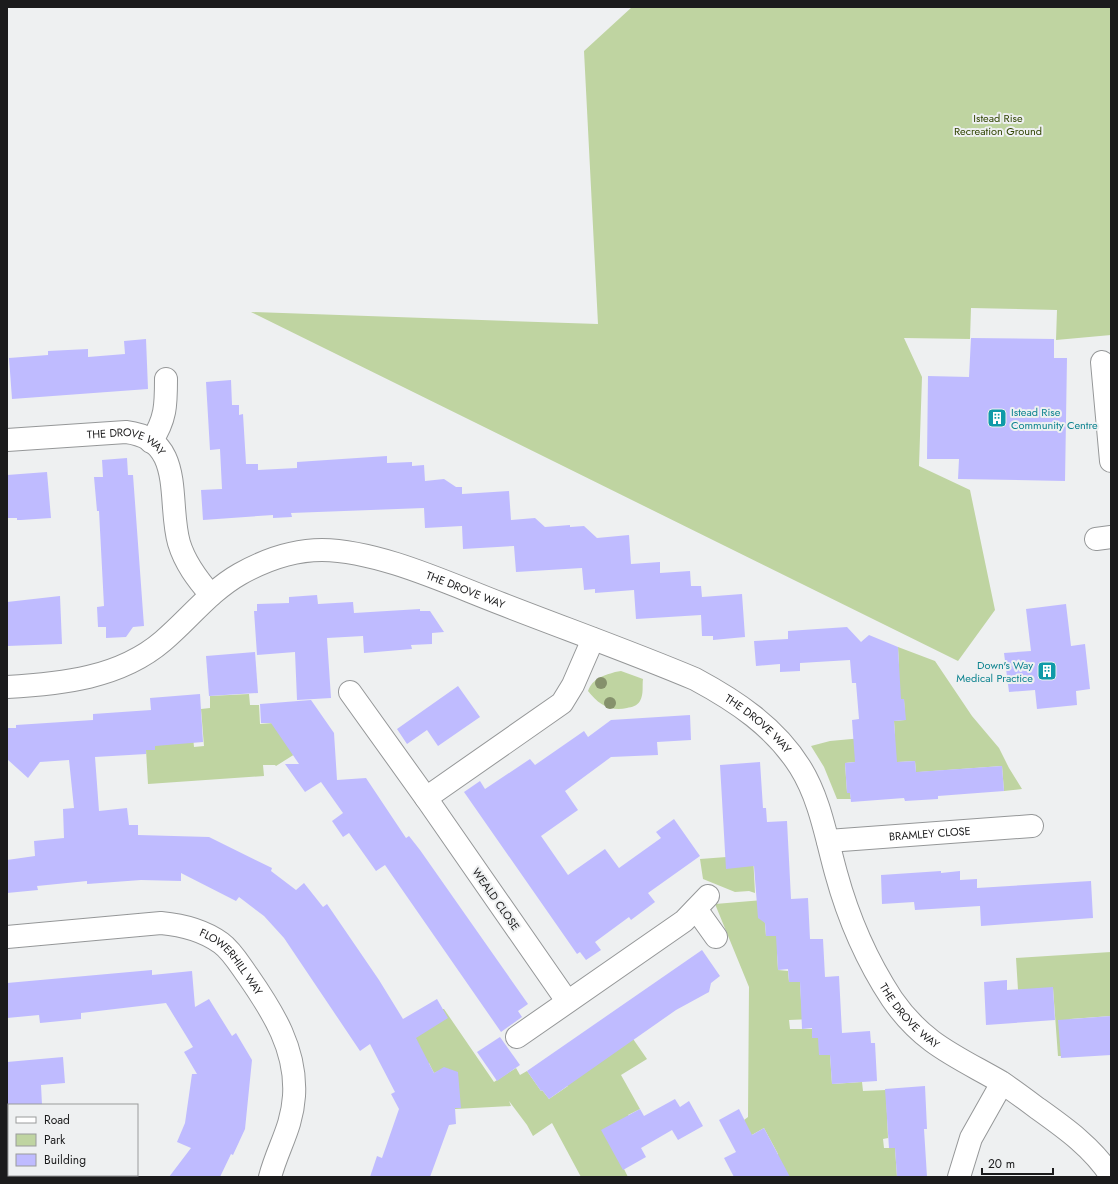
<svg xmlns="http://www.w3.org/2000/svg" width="1118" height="1184" font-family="Jost,sans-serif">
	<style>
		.green { fill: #bfd4a1 }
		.building { fill: #bfbbff }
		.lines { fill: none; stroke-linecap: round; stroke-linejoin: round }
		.minor-casing { stroke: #959798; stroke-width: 24 }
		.minor { stroke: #fff; stroke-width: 22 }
		.tree { fill: #85916c }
		.labels { text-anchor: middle; stroke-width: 4; stroke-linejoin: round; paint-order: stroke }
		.park-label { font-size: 11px; fill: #2f4300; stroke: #eef0f1 }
		.culture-label { font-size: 11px; fill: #0d838f; stroke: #eef0f1; text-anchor: start }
		.street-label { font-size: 11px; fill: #1b1b1c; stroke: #eef0f1 }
	</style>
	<rect width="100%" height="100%" fill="#eef0f1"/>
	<!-- green -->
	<g class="green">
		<polygon points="632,7 1111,7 1111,335 1056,340 1057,310 971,308 970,339 904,338 922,377 919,466 970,490 995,610 958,661 251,312 598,324 584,51"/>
		<polygon points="898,647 935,661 972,716 999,748 1009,768 1022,789 1004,791 1002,766 919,772 916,772 915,761 863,764 863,761 845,763 847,792 850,793 851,799 837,799 824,767 811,746 830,741 895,735 894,721 905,720 904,699 894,699 899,665"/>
		<path d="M615,672l6,-1 22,8c-1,7 1,15 -3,22 -3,5 -8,6 -13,7 -17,4 -29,-4 -39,-17 5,-13 15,-15 27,-19z"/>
		<polygon points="249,694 250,705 259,705 260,724 287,722 295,754 276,766 275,765 263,765 264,776 148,784 146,750 155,749 154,739 193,737 194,747 204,746 201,709 210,708 210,696"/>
		<polygon points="753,855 755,893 749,891 735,892 703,879 700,859"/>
		<polygon points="763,900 766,936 785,935 777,952 778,970 788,971 789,982 800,982 801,1000 812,1019 789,1020 790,1029 812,1029 812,1038 828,1038 819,1055 830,1055 832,1084 862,1082 863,1091 886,1090 888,1138 883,1139 884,1148 895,1148 897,1177 772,1177 778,1154 764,1128 750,1136 744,1120 748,1117 749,987 715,904"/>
		<polygon points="1111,952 1111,1016 1070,1019 1061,1056 1058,1056 1053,988 1018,990 1016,958"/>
		<polygon points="443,1009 444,1009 494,1082 516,1068 520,1075 527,1071 541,1091 542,1090 549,1099 568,1086 566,1084 631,1036 647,1059 621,1075 640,1109 628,1115 632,1123 623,1167 628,1177 581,1177 552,1123 533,1136 527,1125 509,1101 511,1106 437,1110 445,1068 434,1073 429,1063 423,1066 405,1032"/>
	</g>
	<!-- building -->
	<g class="building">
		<polygon points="971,338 1054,339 1054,358 1067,358 1065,481 958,479 959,459 927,459 928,376 969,377"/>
		<polygon points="146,339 148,389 12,399 9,358 48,355 48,351 88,349 88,357 125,354 124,341"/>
		<polygon points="231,380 232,405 239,405 239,415 243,414 246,464 258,464 258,470 297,468 297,462 387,456 387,463 412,462 412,466 424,465 425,481 444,479 456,487 462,487 462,494 509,491 511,520 535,518 545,527 570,525 570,527 584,526 597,538 629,535 631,564 660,562 660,573 690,571 691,586 701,586 702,597 742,594 745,637 713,640 713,636 702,636 701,615 636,619 634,590 595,593 595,589 584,590 582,568 516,572 514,546 463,549 462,526 425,528 424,508 291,513 292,517 273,518 273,515 203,520 201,490 222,489 220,449 210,450 206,382"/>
		<polygon points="127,458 128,475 133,475 144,626 133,627 126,637 106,638 106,627 98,627 97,607 104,606 99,511 97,511 94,477 103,477 102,460"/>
		<polygon points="47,472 51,518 21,520 17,520 17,518 7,518 7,475"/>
		<polygon points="317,595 318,604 353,602 354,613 420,609 420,611 430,611 444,632 432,633 432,644 411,645 412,649 364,653 363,636 327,638 331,698 297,700 295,652 257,655 254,611 257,611 257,604 289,603 289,597"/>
		<polygon points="60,596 62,644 7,646 7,602"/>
		<polygon points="1066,604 1071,646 1085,644 1090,689 1076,691 1077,705 1037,709 1035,690 1009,692 1004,653 1031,651 1026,609"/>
		<polygon points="847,627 861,642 869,635 898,647 901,699 904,699 906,720 894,721 897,762 915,761 916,772 1002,766 1004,791 938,796 938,799 905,801 904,798 851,802 850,793 847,793 845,763 855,762 852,720 859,719 856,683 852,683 850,660 800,663 800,671 780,672 780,664 756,666 754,641 788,639 788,631"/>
		<polygon points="255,652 258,693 209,696 206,656"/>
		<polygon points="458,686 480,717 438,746 427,730 407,744 397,729"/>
		<polygon points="200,694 203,742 155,746 155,750 146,750 146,754 95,757 99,811 127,808 129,825 138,825 138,835 209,837 272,868 271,871 296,890 304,883 323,907 327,904 379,980 403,1019 437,999 448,1018 416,1038 434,1073 444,1067 458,1072 461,1108 455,1108 456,1124 449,1125 430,1177 370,1177 377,1156 382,1158 399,1109 391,1094 395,1092 370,1044 360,1051 284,938 264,916 239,897 236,901 181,873 181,881 141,880 87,884 87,881 37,886 38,890 7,893 7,860 35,856 34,841 64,838 63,809 74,808 69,760 40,762 28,778 7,759 7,728 16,728 16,725 93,720 93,714 151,710 150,698"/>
		<polygon points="311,700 334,733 337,780 366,778 406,838 409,836 420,850 528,1004 518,1011 522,1017 501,1032 385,865 376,871 349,833 343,837 332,821 343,813 321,782 305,792 285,764 299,764 271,723 261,723 260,704"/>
		<polygon points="690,715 691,740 657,742 658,755 611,757 565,791 578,810 541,836 568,875 605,849 619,868 661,838 656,832 674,819 700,856 648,893 655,902 631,920 629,917 595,942 601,950 586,960 580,952 577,954 464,792 480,781 485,789 530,759 535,765 584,731 588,737 611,720"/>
		<polygon points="760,762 763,808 766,808 767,822 787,821 791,899 808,898 810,939 823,939 825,977 839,976 842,1033 870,1031 871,1043 875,1043 877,1081 832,1084 830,1055 819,1055 818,1038 812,1038 812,1028 802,1029 800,982 789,982 788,969 778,970 776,936 766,936 765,923 758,918 754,866 726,869 720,765"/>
		<polygon points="941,871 941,873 960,871 960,880 977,879 977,888 1091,881 1093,918 981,926 980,906 915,910 914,902 882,904 881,875"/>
		<polygon points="702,950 720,976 711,983 709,992 676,1010 549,1099 542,1090 541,1091 527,1071"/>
		<polygon points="152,970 152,975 192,971 195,1007 209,999 232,1036 236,1033 252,1060 245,1129 233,1155 231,1154 220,1177 169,1177 191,1148 177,1142 185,1123 192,1074 197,1074 184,1052 193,1047 166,1003 81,1013 81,1019 40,1023 39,1015 7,1018 7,983"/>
		<polygon points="1007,980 1007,990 1053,987 1055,1020 986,1025 984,982"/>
		<polygon points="1111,1016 1111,1055 1061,1058 1058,1020"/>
		<polygon points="500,1037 520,1065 497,1081 477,1052"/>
		<polygon points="63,1057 65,1083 41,1085 42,1105 7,1105 7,1062"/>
		<polygon points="925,1086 927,1129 924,1129 927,1177 897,1177 895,1148 889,1148 885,1089"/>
		<polygon points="675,1099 680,1107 689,1101 703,1126 678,1140 672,1130 641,1148 646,1157 623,1170 601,1130 640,1109 644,1116"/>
		<polygon points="739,1109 752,1135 764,1128 790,1177 734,1177 724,1158 736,1152 719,1120"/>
	</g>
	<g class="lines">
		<defs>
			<g id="minor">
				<polyline points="1102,362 1111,461"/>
				<path id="s1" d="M7,440l119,-8c60,7 41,70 53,111 6,20 18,36 32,52"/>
				<path d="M151,442c15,-23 15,-37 15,-63"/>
				<polyline points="1096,539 1111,537"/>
				<path id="s2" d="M7,687c54,-3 113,-9 156,-46 26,-22 47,-50 77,-67 25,-14 53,-24 82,-24 58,1 125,33 180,54 64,25 129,48 193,75 41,22 80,48 105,88 20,32 26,70 36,106 12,44 31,88 56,126 31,45 64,57 109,83 12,8 24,17 36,26 28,20 55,39 74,68"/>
				<polyline points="350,692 426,798"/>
				<path id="s3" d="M828,841l204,-15"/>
				<polyline points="696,909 716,937"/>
				<path id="s4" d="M7,937l154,-14c22,2 42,7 60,20 11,8 19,22 27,33 25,36 49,74 46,120 -2,32 -16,51 -24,81"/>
				<polyline points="567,1001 426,798 562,703 573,685 593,639"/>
				<polyline points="517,1037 684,921 708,896"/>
				<polyline points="959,1177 971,1138 1002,1083"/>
			</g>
		</defs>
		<!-- minor casing -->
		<use href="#minor" class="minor-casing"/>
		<!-- minor -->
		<use href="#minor" class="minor"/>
	</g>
	<!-- trees -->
	<g class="tree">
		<circle cx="601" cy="683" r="6"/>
		<circle cx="610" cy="703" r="6"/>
	</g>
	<!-- icons -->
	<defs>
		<symbol id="building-square" viewBox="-11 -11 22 22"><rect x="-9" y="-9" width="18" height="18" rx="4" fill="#0f9aa8" stroke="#eef0f1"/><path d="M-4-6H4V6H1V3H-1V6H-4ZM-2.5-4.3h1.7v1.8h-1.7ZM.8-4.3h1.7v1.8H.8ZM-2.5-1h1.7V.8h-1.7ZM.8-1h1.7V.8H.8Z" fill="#fff"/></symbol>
	</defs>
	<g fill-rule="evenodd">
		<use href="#building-square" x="986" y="407" width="22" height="22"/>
		<use href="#building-square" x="1036" y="660" width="22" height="22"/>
	</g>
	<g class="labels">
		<!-- park labels -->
		<g class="park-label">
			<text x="998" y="122">Istead Rise<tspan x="998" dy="13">Recreation Ground</tspan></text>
		</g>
		<!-- culture labels -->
		<g class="culture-label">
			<text x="1011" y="416">Istead Rise<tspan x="1011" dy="13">Community Centre</tspan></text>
			<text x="1033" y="669" text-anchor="end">Down's Way<tspan x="1033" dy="13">Medical Practice</tspan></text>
		</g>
		<!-- street labels -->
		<g class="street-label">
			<text dy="4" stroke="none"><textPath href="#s1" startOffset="122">THE DROVE WAY</textPath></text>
			<text dy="4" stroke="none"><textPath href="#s2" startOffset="504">THE DROVE WAY</textPath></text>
			<text dy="4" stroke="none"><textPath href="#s2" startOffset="828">THE DROVE WAY</textPath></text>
			<text dy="4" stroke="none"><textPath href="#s3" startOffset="102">BRAMLEY CLOSE</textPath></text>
			<text transform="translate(496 899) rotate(55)" y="4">WEALD CLOSE</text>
			<text dy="4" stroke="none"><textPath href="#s4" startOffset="239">FLOWERHILL WAY</textPath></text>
			<text dy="4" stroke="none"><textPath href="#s2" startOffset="1164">THE DROVE WAY</textPath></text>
		</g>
	</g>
	<!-- border -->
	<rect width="1118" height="1184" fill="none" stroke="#1b1b1c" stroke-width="16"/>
	<!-- legend -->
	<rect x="8" y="1104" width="130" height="72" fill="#eef0f1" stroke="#9a9b9c"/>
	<rect x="16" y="1117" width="20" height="6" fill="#ffffff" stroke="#9a9b9c"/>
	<text x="44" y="1124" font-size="12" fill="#1b1b1c">Road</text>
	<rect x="16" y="1134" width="20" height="12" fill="#bfd4a1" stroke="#9a9b9c"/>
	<text x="44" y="1144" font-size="12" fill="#1b1b1c">Park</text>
	<rect x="16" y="1154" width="20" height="12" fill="#bfbbff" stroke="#9a9b9c"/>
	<text x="44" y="1164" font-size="12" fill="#1b1b1c">Building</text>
	<!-- scale -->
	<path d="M982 1168v6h71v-6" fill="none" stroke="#1b1b1c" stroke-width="2"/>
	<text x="988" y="1168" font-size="12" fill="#1b1b1c" stroke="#eef0f1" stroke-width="3" paint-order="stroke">20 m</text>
</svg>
